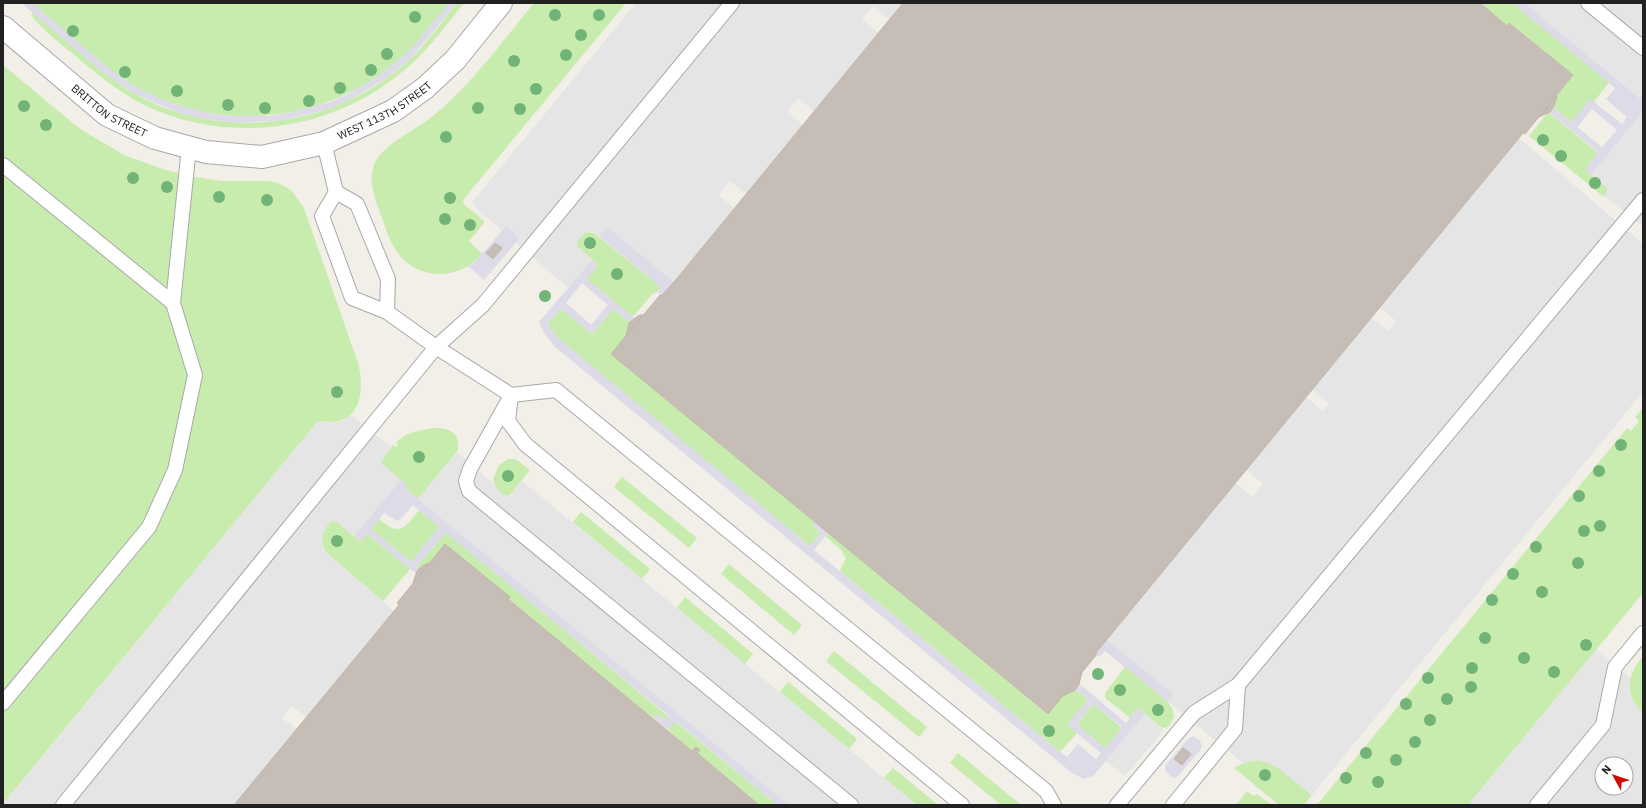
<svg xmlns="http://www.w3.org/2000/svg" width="1646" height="808" font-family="'IBM Plex Sans',sans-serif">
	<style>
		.grass { fill: #c8ecad }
		.parking { fill: #e5e5e5; fill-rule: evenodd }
		.plaza { fill: #dcdbe7; fill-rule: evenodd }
		.building { fill: #c6beb6; stroke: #c3b6a9 }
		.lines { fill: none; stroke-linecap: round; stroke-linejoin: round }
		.lane-casing { stroke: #a8a8a8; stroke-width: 16 }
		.street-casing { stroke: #a8a8a8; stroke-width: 24 }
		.lane { stroke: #fff; stroke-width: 14 }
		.street { stroke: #fff; stroke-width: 22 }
		.tree { fill: #72b477 }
		.labels { text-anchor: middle; stroke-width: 4; stroke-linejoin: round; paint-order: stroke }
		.street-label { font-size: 11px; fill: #212121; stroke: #fff }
	</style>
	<rect width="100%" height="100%" fill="#f1efe7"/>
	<!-- grass -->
	<g class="grass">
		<path d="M32,3h417c-15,18 -29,39 -47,55 -75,64 -178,77 -265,30 -37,-20 -73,-57 -105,-85z"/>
		<path d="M457,3h7c-21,26 -40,53 -67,73 -68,54 -162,67 -242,34 -31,-13 -57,-35 -82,-56 -15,-12 -30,-24 -42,-39l2,-2c21,17 42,34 63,52 13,10 24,21 39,29 88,49 202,34 275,-35 18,-17 32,-38 47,-56z"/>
		<path d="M534,3h92l-163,197 1,4 20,17v2l-15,18 13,13c-24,28 -67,27 -87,-5 -7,-11 -10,-24 -15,-36 -5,-15 -12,-32 -6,-48 7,-20 42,-35 59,-49 39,-32 69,-74 101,-113z"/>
		<polygon points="1480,3 1512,3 1609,82 1594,102 1590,100 1572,122 1549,105 1573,75 1510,23 1507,26"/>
		<path d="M3,65l77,64 44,26 42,15 29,7 26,4h48l9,2 13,7 13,18 54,155c8,32 1,66 -40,58l-315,383z"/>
		<polygon points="1548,112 1598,153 1585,170 1606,187 1608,190 1604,197 1529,136"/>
		<polygon points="585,232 594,233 661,287 657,292 652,294 633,317 586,279 598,265 577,246 577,241"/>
		<polygon points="561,309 592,334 613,309 634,326 611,354 815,522 813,526 821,533 810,546 560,341 554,334 548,323"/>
		<polygon points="1643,407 1643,593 1468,805 1317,805 1627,428 1631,431 1639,421 1635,417"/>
		<path d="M434,428c16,0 26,4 24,22l-40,49 -13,-11 2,-3 -25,-21 -1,-3 12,-16 3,2 2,-3 -2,-1c9,-11 25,-13 38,-15z"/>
		<path d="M508,459h7l15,11 -21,26c-10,0 -14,-9 -16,-17l6,-14z"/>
		<polygon points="622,477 697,538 689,548 614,487"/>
		<path d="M419,510l21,17 -29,35 -40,-33 8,-10c21,18 25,10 40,-9z"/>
		<polygon points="581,512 650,569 642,579 573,522"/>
		<path d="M331,521l6,1 23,19 7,-7 43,35 -27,32 -54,-46c-10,-10 -9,-24 2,-34z"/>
		<polygon points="446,532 669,717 666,720 658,714 654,719 508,599 509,597 445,544 423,572 417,566"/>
		<polygon points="828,533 1047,714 1071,686 1088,700 1067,725 1077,733 1060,752 840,571 846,558 842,551 825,536"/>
		<polygon points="729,564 802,625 794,635 721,574"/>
		<polygon points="685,597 753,654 745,664 677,608"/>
		<polygon points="834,651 927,727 919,737 826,661"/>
		<path d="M1643,656v57c-20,-19 -16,-38 0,-57z"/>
		<polygon points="1125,667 1167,701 1173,710 1174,717 1168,727 1163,728 1161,727 1138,708 1130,718 1105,698 1105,693"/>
		<polygon points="788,682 857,739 849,749 780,692"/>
		<polygon points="1093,704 1122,728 1105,748 1077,725"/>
		<polygon points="675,721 777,805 759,805 697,753 699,750 692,751 668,730"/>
		<polygon points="958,753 1021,805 1001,805 950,763"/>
		<path d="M1258,760c22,4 37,21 54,35l-8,10h-25l-45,-37 9,-5z"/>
		<polygon points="893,768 938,805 917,805 884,778"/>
		<polygon points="1247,791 1253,796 1257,794 1272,805 1236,805"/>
	</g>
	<!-- parking -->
	<g class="parking">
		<polygon points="636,3 903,3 889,19 873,6 862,19 878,33 814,111 798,98 787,111 803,125 746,194 730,181 719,195 734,208 674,282 607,227 599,236 592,232 585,232 577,241 578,247 592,260 568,288 516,243 520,238 505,226 502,230 476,208 473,201"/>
		<polygon points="1524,3 1643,3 1643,95 1641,98"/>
		<polygon points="1643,111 1643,227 1605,196 1608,190 1606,187 1591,175"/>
		<polygon points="1519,138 1643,244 1643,392 1312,795 1274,765 1258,760 1243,763 1167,701 1172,694 1107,640 1235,483 1252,497 1263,484 1246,470 1306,397 1323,411 1329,404 1312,390 1371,318 1389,331 1396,321 1380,308"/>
		<polygon points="351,415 391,447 383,458 381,463 401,480 354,536 337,522 333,521 329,523 322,535 322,547 329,555 394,611 307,717 292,706 282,718 297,729 234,805 3,805 318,421 327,423 338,422 344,420"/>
		<polygon points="457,452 494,484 498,490 505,496 510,495 522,481 917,805 789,805 418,499"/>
		<path d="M1596,650l34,28 -1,10 2,10 6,9 6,6v92h-175zM1602,764h24v24h-24z"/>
		<polygon points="1145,714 1164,730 1125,776 1106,761"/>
	</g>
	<!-- plaza -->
	<g class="plaza">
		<polygon points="21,3 32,3 111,70 136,87 166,101 181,106 214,114 233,116 270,116 288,113 330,102 346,95 375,78 402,57 413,46 449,3 457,3 411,58 387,78 353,98 332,108 285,120 235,123 199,118 177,112 135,94 102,72"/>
		<path d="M1512,3h12l116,95 3,-3v16l-52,64 -6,-5 13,-18 -53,-43 4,-4 23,17 18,-23 32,25 5,-7 -21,-18 9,-11zM1592,109l25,21 -15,17 -25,-20z"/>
		<polygon points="506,226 520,238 484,280 468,266 475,262"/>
		<polygon points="607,227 674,282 661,296 657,292 661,287 599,236"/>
		<path d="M592,260l6,5 -11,14 51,42 -4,5 -21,-17 -21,25 -31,-25 -13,14 9,14 253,209 11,-13 -9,-8 3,-3 13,11 -14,17 246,202 7,5 11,-13 18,15 5,-6 -34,-28 21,-25 -17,-14 4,-6 51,43 12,-15 7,6 -52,62 -9,3 -12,-6 -517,-426 -11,-14 -5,-11zM582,283l26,22 -17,20 -25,-22zM1093,704l29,23 -17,21 -28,-24z"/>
		<path d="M401,480l6,5 -2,3 13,11 371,306h-12l-101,-84 -8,9 -14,-11 4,-5 8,6 3,-4 -223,-183 -29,33 6,6 -4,4 -52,-42 -6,8 -7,-6zM413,505l26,22 -28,35 -40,-33 13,-16 13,8 4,-2z"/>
		<polygon points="1107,640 1173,694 1167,701 1105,651 1100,657 1095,654"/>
		<polygon points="1193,736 1200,741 1202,746 1201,749 1178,776 1176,778 1171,777 1165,770 1165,766 1188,739"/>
	</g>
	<!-- building -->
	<g class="building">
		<polygon points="903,3 1480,3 1507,26 1509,23 1573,75 1525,134 1523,133 1519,138 1095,654 1097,654 1048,714 611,354 660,295 661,296 674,282"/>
		<polygon points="1557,96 1554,106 1550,112 1539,117"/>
		<polygon points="495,243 502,248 493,259 486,253"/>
		<polygon points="639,315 643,315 626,336 629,323"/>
		<polygon points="445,544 510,597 508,599 692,751 696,747 700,750 697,753 759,805 234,805 399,605 397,603"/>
		<polygon points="429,563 413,583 417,571 422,566"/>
		<polygon points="1082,672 1079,684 1075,690 1063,696"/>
		<polygon points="1183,748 1191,754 1182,765 1174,759"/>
	</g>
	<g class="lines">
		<defs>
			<g id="lane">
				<polyline points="1588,3 1643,48"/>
				<polyline points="324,143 336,192"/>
				<polyline points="3,165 173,303"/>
				<polyline points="387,312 388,279 357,204 336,192 322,216 352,298 387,312 436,347 511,395 556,390 1046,791 1054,805"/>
				<polyline points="511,395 508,421 525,444 962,805"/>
				<polyline points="507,403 470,469 466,481 469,491 851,805"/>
				<polyline points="3,703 149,527 175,470 195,375 173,303 189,147"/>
				<polyline points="63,805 436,347 483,305 732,3"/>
				<polyline points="1117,805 1194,713 1238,685 1643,200"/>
				<polyline points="1173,805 1235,729 1238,685"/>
				<polyline points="1537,805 1603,725 1615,667 1643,633"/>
			</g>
			<g id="street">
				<path id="s1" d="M3,27l104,88 48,23 51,14 56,5 62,-14 69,-32 32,-23 30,-28 46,-57"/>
			</g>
		</defs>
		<!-- lane casing -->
		<use href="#lane" class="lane-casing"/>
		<!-- street casing -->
		<use href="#street" class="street-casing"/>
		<!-- lane -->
		<use href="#lane" class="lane"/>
		<!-- street -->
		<use href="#street" class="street"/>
	</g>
	<!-- trees -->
	<g class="tree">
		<circle cx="555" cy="15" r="6"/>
		<circle cx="599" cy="15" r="6"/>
		<circle cx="415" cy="17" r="6"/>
		<circle cx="73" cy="31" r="6"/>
		<circle cx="581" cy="35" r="6"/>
		<circle cx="387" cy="54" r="6"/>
		<circle cx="566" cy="55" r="6"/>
		<circle cx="514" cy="61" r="6"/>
		<circle cx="371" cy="70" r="6"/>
		<circle cx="125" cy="72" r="6"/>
		<circle cx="340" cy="88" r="6"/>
		<circle cx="536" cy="89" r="6"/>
		<circle cx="177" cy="91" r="6"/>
		<circle cx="309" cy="101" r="6"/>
		<circle cx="228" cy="105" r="6"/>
		<circle cx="24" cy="106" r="6"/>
		<circle cx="265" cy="108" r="6"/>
		<circle cx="478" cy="108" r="6"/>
		<circle cx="520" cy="109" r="6"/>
		<circle cx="46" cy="125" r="6"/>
		<circle cx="446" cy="137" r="6"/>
		<circle cx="1543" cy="140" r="6"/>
		<circle cx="1561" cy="156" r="6"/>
		<circle cx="133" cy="178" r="6"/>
		<circle cx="1595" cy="183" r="6"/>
		<circle cx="167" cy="187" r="6"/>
		<circle cx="219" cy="197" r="6"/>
		<circle cx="450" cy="198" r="6"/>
		<circle cx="267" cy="200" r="6"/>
		<circle cx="445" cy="219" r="6"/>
		<circle cx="470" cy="225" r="6"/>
		<circle cx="590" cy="243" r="6"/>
		<circle cx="617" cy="274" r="6"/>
		<circle cx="545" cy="296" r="6"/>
		<circle cx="337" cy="392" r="6"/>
		<circle cx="1621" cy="445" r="6"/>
		<circle cx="419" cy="457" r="6"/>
		<circle cx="1599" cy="471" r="6"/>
		<circle cx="508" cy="476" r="6"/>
		<circle cx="1579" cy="496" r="6"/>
		<circle cx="1600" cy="526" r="6"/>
		<circle cx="1584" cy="531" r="6"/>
		<circle cx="337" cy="541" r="6"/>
		<circle cx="1536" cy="547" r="6"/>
		<circle cx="1578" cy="563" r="6"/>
		<circle cx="1513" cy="574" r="6"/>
		<circle cx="1542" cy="592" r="6"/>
		<circle cx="1492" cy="600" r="6"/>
		<circle cx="1485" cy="638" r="6"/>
		<circle cx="1586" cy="645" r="6"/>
		<circle cx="1524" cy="658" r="6"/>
		<circle cx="1472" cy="668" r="6"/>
		<circle cx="1554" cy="672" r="6"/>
		<circle cx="1098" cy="674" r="6"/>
		<circle cx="1428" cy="678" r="6"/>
		<circle cx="1471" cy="687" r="6"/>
		<circle cx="1120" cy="690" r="6"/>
		<circle cx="1447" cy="699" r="6"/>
		<circle cx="1406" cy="704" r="6"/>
		<circle cx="1158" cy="710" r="6"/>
		<circle cx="1430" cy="720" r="6"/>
		<circle cx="1049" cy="731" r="6"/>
		<circle cx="1415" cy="742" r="6"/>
		<circle cx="1366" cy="753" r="6"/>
		<circle cx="1396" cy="760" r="6"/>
		<circle cx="1265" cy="775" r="6"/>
		<circle cx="1346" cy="778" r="6"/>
		<circle cx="1378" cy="782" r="6"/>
	</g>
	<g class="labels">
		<!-- street labels -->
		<g class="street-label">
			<text dy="4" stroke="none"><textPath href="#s1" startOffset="136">BRITTON STREET</textPath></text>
			<text dy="4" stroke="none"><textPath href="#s1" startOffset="431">WEST 113TH STREET</textPath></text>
		</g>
	</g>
	<!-- border -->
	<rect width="1646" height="808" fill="none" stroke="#212121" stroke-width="8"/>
	<!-- north arrow -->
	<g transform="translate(1614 776) rotate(310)"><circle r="19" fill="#ffffff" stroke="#a6a6a6"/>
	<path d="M0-3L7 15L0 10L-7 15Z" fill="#d20b00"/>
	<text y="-6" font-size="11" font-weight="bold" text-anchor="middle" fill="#212121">N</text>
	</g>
</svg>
